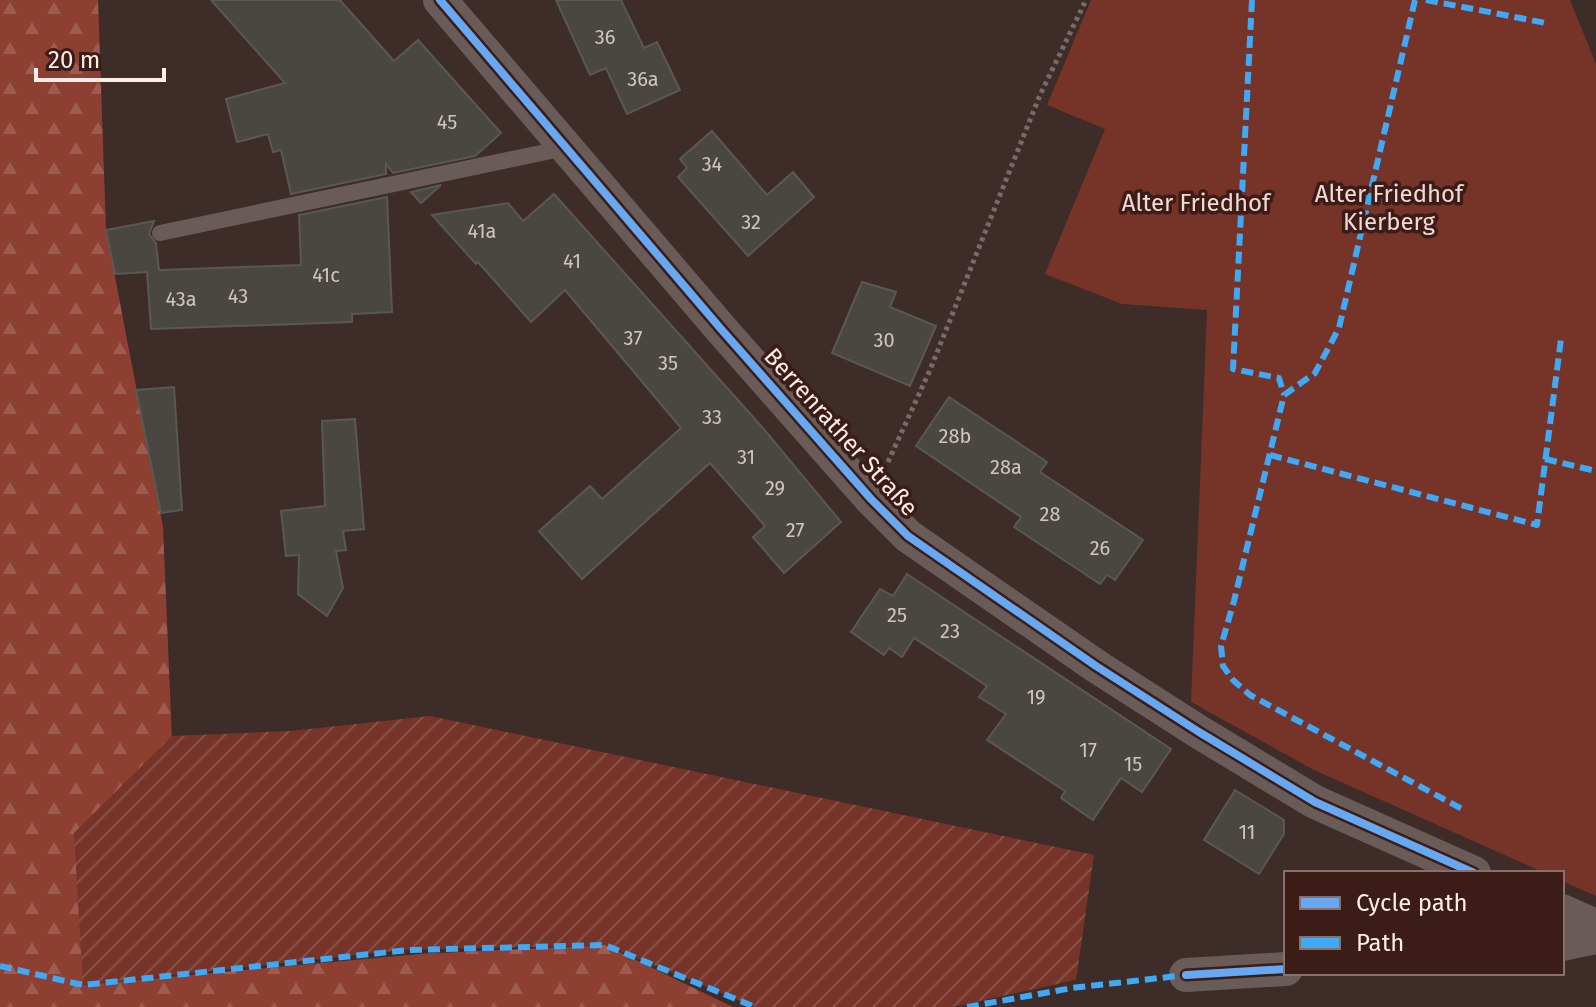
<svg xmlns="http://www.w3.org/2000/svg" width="1596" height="1007" font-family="'Fira Sans',sans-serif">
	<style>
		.green { fill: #763328 }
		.forest { fill: url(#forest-firs) }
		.garden { fill: url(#garden-furrows) }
		.building { fill: #4a4743; stroke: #595853; stroke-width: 2 }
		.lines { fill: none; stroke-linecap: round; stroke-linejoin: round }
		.path { stroke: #776b69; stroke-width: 5; stroke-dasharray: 4 4; stroke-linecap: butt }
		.service { stroke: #695b58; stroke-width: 16 }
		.minor { stroke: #695b58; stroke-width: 34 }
		.quiet { stroke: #3fa9f5; stroke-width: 6; stroke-dasharray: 12 6; stroke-linecap: butt }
		.cycleway-casing { stroke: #3b1c17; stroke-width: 13 }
		.cycleway { stroke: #66a8f1; stroke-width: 8 }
		.labels { text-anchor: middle; stroke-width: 7; stroke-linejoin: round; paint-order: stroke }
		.number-label { font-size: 20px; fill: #d1c4c0 }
		.park-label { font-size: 24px; fill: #f3d9d4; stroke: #3b1c17 }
		.street-label { font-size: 24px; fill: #feede9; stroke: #3b1c17 }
	</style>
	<defs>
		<pattern id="forest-firs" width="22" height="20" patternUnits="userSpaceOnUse" patternTransform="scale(2)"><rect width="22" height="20" fill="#8d4032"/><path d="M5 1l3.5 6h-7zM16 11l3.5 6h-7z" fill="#9e5c50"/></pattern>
		<pattern id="garden-furrows" width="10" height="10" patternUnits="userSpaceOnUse" patternTransform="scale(2)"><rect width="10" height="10" fill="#763328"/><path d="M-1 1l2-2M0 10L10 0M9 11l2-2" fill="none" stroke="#8b5147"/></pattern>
	</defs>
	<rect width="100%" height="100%" fill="#3e2c28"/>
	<!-- green -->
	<polygon class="green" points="1091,0 1570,0 1596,64 1596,896 1562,881 1562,873 1545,873 1314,770 1191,702 1207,310 1122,304 1045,274 1105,129 1047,105"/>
	<!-- forest -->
	<polygon class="forest" points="0,0 98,0 106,230 163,527 172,741 83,985 419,954 605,945 733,1007 0,1007"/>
	<!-- garden -->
	<polygon class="garden" points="430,716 1094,855 1076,980 952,1007 755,1007 605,945 403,950 83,985 74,833 172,736 291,731"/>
	<!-- building -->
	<g class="building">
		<polygon points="211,0 340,0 394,61 418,40 501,133 475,156 393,173 386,164 386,174 291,194 281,150 273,152 268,134 237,142 226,99 285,83"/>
		<polygon points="556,0 621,0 644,48 657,42 680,90 627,114 606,68 590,75"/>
		<polygon points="712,131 767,195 793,172 814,197 748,256 678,177 687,168 680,159"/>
		<polygon points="441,185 421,203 411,192"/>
		<polygon points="554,194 762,427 841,522 784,573 753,537 765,526 710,463 582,579 539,531 590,486 602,499 681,428 565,290 531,322 478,262 476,264 432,215 508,203 523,221"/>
		<polygon points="387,197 392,312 352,314 352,322 151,329 147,272 115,274 106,230 154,221 149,234 156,243 159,270 301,265 299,215"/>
		<polygon points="862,282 896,292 890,307 936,326 910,386 832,353"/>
		<polygon points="174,387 182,510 161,513 136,390"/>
		<polygon points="949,397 1047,462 1040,472 1143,540 1115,580 1107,575 1100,584 1014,527 1021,517 916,446"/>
		<polygon points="355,419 364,529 343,531 346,550 336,551 343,588 327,616 298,594 299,555 286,556 281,511 325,506 322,421"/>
		<polygon points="907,574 1171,749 1142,792 1121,778 1093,820 1061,798 1065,791 987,740 1006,714 979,697 987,686 914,638 902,657 889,648 884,655 851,632 880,589 893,596"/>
		<polygon points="1235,790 1284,820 1284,834 1259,874 1204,840"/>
	</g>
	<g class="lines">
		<!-- path -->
		<polyline class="path" points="888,462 930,370 1040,95 1086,0"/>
		<!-- service -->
		<polyline class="service" points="160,233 565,148"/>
		<!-- minor -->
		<g class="minor">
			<polyline points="440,0 721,329 871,499 908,536 1096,666 1199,732 1315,802 1474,873"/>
			<polyline points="1562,911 1596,926"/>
			<polyline points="1562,944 1596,937"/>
			<polyline points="1186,975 1286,969"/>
		</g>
		<!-- quiet -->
		<g class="quiet">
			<polyline points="1252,0 1233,369 1279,378 1284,395"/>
			<polyline points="1415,0 1339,328 1315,373 1284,395 1234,601 1221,646 1223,666 1233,680 1250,695 1464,810"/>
			<polyline points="1426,0 1546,23"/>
			<polyline points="1270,455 1537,525 1561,339"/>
			<polyline points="1545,459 1596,471"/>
			<polyline points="0,966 83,985 408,950 605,945 755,1007"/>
			<polyline points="967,1007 1072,988 1186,975"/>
		</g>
		<defs>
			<g id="cycleway">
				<polyline points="440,0 721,329 871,499 908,536 1096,666 1199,732 1315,802 1474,873"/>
				<polyline points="1186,975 1286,969"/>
			</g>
		</defs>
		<!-- cycleway casing -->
		<use href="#cycleway" class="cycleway-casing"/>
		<!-- cycleway -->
		<use href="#cycleway" class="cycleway"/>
	</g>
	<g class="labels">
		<!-- number labels -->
		<g class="number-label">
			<text x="605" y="44">36</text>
			<text x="643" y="86">36a</text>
			<text x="447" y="129">45</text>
			<text x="712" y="171">34</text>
			<text x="751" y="229">32</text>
			<text x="482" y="238">41a</text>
			<text x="572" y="268">41</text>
			<text x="326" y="282">41c</text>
			<text x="238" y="303">43</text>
			<text x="181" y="306">43a</text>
			<text x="633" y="345">37</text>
			<text x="884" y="347">30</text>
			<text x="668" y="370">35</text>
			<text x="712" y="424">33</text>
			<text x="955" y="443">28b</text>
			<text x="746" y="464">31</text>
			<text x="1006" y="474">28a</text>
			<text x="775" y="495">29</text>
			<text x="1050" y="521">28</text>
			<text x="795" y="537">27</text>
			<text x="1100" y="555">26</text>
			<text x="897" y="622">25</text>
			<text x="950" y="638">23</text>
			<text x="1036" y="704">19</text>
			<text x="1088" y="757">17</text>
			<text x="1133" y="771">15</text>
			<text x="1247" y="839">11</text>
		</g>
		<!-- park labels -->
		<g class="park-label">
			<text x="1389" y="202">Alter Friedhof<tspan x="1389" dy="28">Kierberg</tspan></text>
			<text x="1196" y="211">Alter Friedhof</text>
		</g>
		<!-- street labels -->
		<g class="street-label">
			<text transform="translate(841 432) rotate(48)" y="8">Berrenrather Straße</text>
		</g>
	</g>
	<!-- legend -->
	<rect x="1284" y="871" width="280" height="104" fill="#3b1c17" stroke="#89706b" stroke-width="2"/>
	<rect x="1300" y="897" width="40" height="12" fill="#66a8f1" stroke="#89706b" stroke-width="2"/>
	<text x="1356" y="911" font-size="24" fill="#feede9">Cycle path</text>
	<rect x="1300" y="937" width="40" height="12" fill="#3fa9f5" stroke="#89706b" stroke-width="2"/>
	<text x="1356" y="951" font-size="24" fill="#feede9">Path</text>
	<!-- scale -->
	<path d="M36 68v12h128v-12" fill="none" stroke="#feede9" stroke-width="4"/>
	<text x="48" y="68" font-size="24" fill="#feede9" stroke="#3b1c17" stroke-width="6" paint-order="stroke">20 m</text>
</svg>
